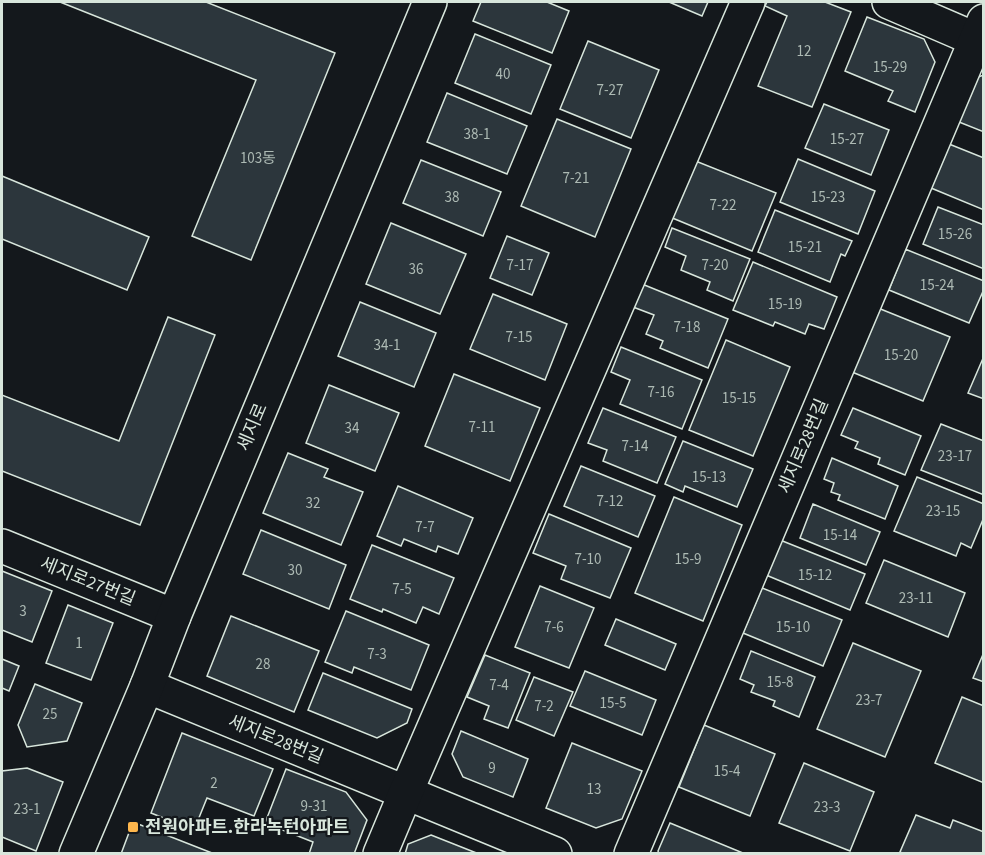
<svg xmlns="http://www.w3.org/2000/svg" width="985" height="855" font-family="'Source Sans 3','Noto Sans KR',sans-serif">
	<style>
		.building { fill: #2c363c; stroke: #d8e6dc; stroke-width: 1.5 }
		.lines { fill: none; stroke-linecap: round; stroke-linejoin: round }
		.street-casing { stroke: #d8e6dc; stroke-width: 36 }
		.secondary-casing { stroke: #d8e6dc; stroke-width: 36 }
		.street { stroke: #14181c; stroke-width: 33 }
		.secondary { stroke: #14181c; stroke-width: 33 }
		.poi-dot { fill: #ffb74d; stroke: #14181c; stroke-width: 2 }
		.labels { text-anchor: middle; stroke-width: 4.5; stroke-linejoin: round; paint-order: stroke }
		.number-label { font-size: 15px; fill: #adbab4 }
		.street-label { font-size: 18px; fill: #d8e6dc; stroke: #14181c }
		.poi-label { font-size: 18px; font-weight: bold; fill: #d8e6dc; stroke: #14181c; text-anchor: start }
	</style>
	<rect width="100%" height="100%" fill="#14181c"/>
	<!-- building -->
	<g class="building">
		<polygon points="60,2 206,2 335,53 251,260 192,236 256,80"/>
		<polygon points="481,2 547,2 569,11 552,53 473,21"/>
		<polygon points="669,2 708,2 702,16"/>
		<polygon points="767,2 825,2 851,12 812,107 758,86 787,16 765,6"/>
		<polygon points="867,17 924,39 935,62 915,112 888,101 893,91 845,71"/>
		<polygon points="475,34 551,65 531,114 455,83"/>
		<polygon points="588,41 659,70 631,138 560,109"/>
		<polygon points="984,75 984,132 949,118 965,81"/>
		<polygon points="447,93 527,126 507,174 427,142"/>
		<polygon points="824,104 889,130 871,175 805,148"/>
		<polygon points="557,119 631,149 595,237 521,206"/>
		<polygon points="949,144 984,158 984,210 931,188"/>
		<polygon points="798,159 875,191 858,234 780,202"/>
		<polygon points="421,160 501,192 483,236 403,203"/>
		<polygon points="693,160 776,193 752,251 670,217"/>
		<polygon points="2,176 149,237 127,290 2,239"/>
		<polygon points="938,207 984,225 984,269 923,244"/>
		<polygon points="775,210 852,241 845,256 841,254 830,282 758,252"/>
		<polygon points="391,223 466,254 440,314 366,284"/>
		<polygon points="672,228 750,259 733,301 707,290 710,282 681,270 686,256 665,247"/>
		<polygon points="507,236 549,253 532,295 490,278"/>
		<polygon points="905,249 984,281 984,289 969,323 889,290"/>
		<polygon points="753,262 837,297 824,329 809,324 805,334 775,322 773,326 733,310"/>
		<polygon points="642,284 728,319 708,368 660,348 663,341 646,334 654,315 633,307"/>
		<polygon points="493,294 567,324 545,380 470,349"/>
		<polygon points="360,302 436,333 414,387 338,356"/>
		<polygon points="878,308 950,337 923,401 852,372"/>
		<polygon points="168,317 215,335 140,525 2,471 2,395 119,441"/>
		<polygon points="726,340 790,367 753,456 689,430"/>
		<polygon points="621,347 702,380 682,429 620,404 630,380 611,372"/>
		<polygon points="984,356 984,399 968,393"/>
		<polygon points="454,374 540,408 510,481 425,446"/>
		<polygon points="329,385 399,413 375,471 306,443"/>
		<polygon points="603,408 676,437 657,483 603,461 607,450 588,443"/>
		<polygon points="853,408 921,436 905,475 878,464 880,458 855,448 858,442 841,435"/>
		<polygon points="941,424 984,441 984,495 921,470"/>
		<polygon points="683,441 753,469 737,507 685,486 683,492 665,484"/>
		<polygon points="288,453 328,469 324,477 363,492 341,545 263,513"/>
		<polygon points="832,458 898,486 885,519 838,500 840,495 831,492 834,483 824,479"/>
		<polygon points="581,466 655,496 638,537 564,506"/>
		<polygon points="917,477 984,504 984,517 971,548 961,543 956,556 894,531"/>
		<polygon points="398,486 473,518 458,554 438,546 436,552 404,539 401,546 377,536"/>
		<polygon points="674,497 742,525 703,621 635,593"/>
		<polygon points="813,504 880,532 866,565 800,538"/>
		<polygon points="549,514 631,548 610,598 561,579 566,566 533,553"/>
		<polygon points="261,530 346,565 329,609 243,574"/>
		<polygon points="780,540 865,574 850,610 766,575"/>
		<polygon points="372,545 454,578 439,614 423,607 416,623 383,609 382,612 350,599"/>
		<polygon points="884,560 965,593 948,637 866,603"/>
		<polygon points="2,571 52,591 32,642 2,630"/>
		<polygon points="540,586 594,608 569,668 515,647"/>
		<polygon points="762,588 842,620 823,666 743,633"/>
		<polygon points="68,605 113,623 91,680 46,663"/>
		<polygon points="346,611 429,645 411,690 354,667 352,673 325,662"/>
		<polygon points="231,616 319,651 294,712 207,676"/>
		<polygon points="616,619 676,644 665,670 605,645"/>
		<polygon points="853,643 921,671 885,757 817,729"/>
		<polygon points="751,651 815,677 799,717 773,706 775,701 751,692 754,685 740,679"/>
		<polygon points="984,652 984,682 973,678"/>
		<polygon points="485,655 530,673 508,728 484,719 489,706 467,697"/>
		<polygon points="2,659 19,666 9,691 2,688"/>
		<polygon points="585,671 656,700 642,735 570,706"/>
		<polygon points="323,673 412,709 407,723 377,738 308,710"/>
		<polygon points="534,677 573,692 554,736 516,720"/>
		<polygon points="35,684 82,703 67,741 27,747 18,725"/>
		<polygon points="962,697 984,706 984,783 935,763"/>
		<polygon points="704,725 775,754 750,816 679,787"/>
		<polygon points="461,731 528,759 513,797 463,777 452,754"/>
		<polygon points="182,733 273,769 254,816 207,798 194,830 151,813"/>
		<polygon points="572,743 642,771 622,819 596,828 546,808"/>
		<polygon points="804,763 874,792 850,851 779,823"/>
		<polygon points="27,768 63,782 36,851 2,837 2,771"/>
		<polygon points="286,769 346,792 367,820 354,854 309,854 313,842 265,823"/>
		<polygon points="916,815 950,828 953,820 984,832 984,854 904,854 900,852"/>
		<polygon points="133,822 212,853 121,854"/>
		<polygon points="670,823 743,853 743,854 659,854 658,851"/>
		<polygon points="431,835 479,854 405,854 408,844"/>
	</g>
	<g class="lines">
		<defs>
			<g id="street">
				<polyline points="889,2 984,43"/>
				<polyline points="2,546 174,616"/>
				<polyline points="147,686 555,854"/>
				<polyline points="380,854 406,792 748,2"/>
				<polyline points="631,854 984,21"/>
			</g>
			<polyline id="secondary" points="76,854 147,686 174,616 430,2"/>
		</defs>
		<!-- street casing -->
		<use href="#street" class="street-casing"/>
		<!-- secondary casing -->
		<use href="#secondary" class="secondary-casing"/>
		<!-- street -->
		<use href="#street" class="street"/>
		<!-- secondary -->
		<use href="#secondary" class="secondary"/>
	</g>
	<!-- markers -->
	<rect class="poi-dot" x="127" y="821" width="12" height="12" rx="3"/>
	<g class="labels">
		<!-- number labels -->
		<g class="number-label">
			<text x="804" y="56">12</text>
			<text x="890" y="72">15-29</text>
			<text x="503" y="79">40</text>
			<text x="610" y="95">7-27</text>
			<text x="477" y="139">38-1</text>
			<text x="847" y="144">15-27</text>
			<text x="258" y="163">103동</text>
			<text x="576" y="183">7-21</text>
			<text x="452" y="202">38</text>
			<text x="828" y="202">15-23</text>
			<text x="723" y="210">7-22</text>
			<text x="955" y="239">15-26</text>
			<text x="805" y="252">15-21</text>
			<text x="520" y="270">7-17</text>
			<text x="715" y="270">7-20</text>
			<text x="416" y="274">36</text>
			<text x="937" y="290">15-24</text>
			<text x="785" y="309">15-19</text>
			<text x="687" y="332">7-18</text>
			<text x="519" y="342">7-15</text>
			<text x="387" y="350">34-1</text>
			<text x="901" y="360">15-20</text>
			<text x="661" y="397">7-16</text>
			<text x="739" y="403">15-15</text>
			<text x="482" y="432">7-11</text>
			<text x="352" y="433">34</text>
			<text x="635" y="451">7-14</text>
			<text x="955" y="461">23-17</text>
			<text x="709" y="482">15-13</text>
			<text x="610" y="506">7-12</text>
			<text x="313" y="508">32</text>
			<text x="943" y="516">23-15</text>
			<text x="425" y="532">7-7</text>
			<text x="840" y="540">15-14</text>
			<text x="588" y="564">7-10</text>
			<text x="688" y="564">15-9</text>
			<text x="295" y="575">30</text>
			<text x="815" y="580">15-12</text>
			<text x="402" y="594">7-5</text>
			<text x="916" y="603">23-11</text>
			<text x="23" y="616">3</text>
			<text x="554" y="632">7-6</text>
			<text x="793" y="632">15-10</text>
			<text x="79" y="648">1</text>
			<text x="377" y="659">7-3</text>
			<text x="263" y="669">28</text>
			<text x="780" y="687">15-8</text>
			<text x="499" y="690">7-4</text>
			<text x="869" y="705">23-7</text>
			<text x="613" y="708">15-5</text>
			<text x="544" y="711">7-2</text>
			<text x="50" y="719">25</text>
			<text x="492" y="773">9</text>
			<text x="727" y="776">15-4</text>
			<text x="214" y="788">2</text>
			<text x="594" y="794">13</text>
			<text x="314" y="811">9-31</text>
			<text x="827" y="812">23-3</text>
			<text x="27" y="814">23-1</text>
		</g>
		<!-- street labels -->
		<g class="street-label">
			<text transform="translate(252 427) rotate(-67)" y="6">세지로</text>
			<text transform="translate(803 446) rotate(-67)" y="6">세지로28번길</text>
			<text transform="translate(88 581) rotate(22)" y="6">세지로27번길</text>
			<text transform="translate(276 739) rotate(22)" y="6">세지로28번길</text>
		</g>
		<!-- poi labels -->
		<g class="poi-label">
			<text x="145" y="833">전원아파트.한라녹턴아파트</text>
		</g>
	</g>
	<!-- border -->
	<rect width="985" height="855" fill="none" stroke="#d8e6dc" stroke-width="6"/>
</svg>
